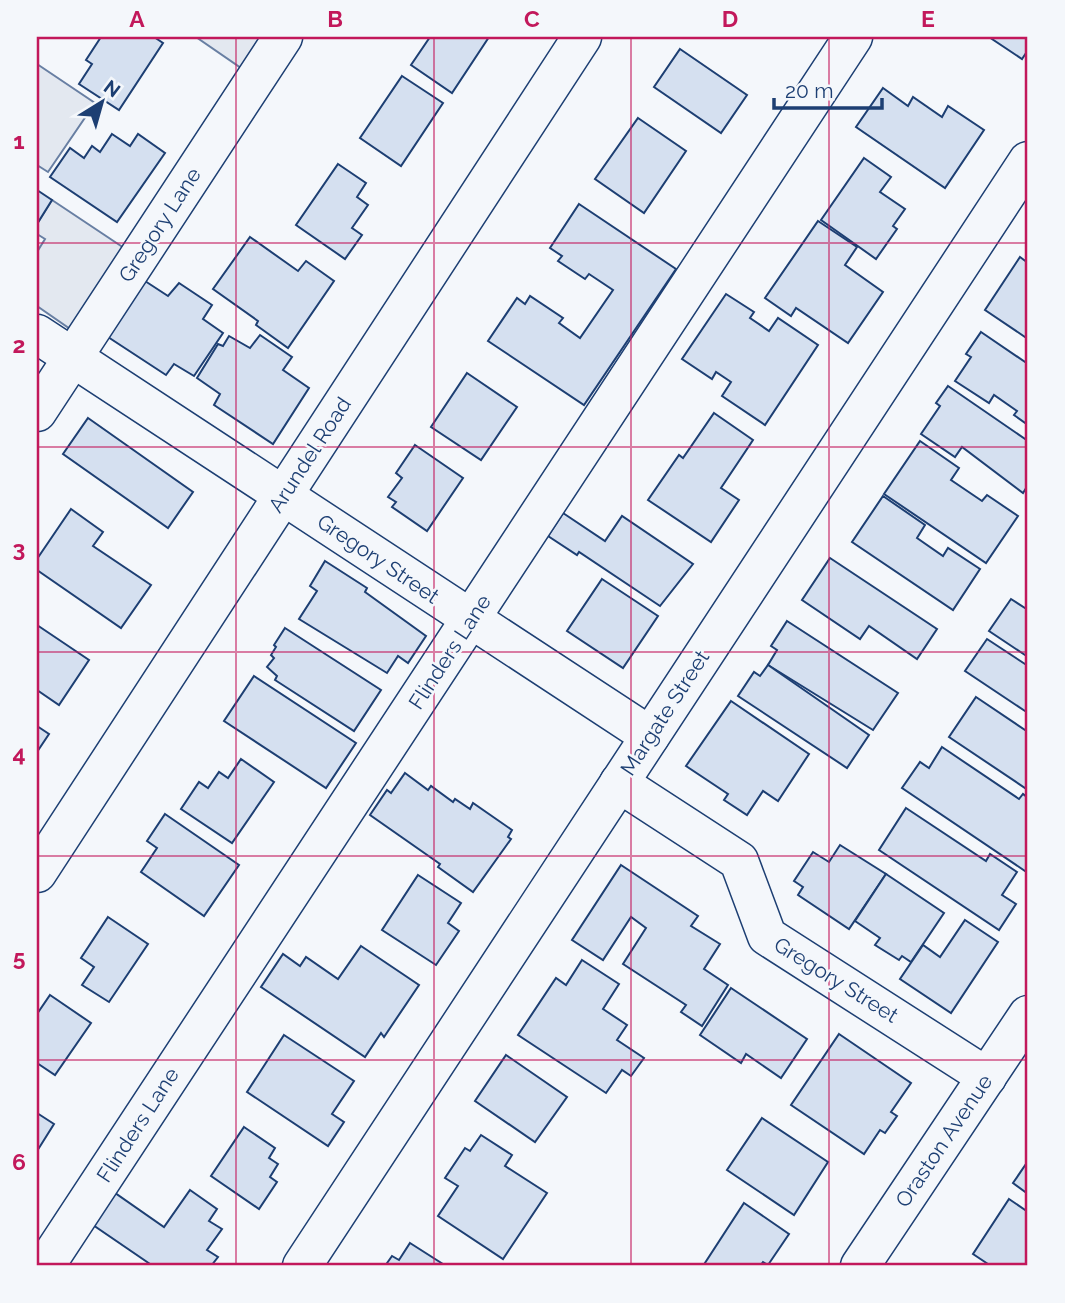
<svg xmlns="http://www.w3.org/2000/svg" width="1065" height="1303" font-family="Raleway,sans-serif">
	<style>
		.parking { fill: #e3e8f0; stroke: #687fa3; stroke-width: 2 }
		.building { fill: #d5e0f0; stroke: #1d3f73; stroke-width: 2 }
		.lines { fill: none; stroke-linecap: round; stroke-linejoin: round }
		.minor-casing { stroke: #1d3f73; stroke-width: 41 }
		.minor { stroke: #f4f7fb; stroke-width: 38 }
		.grid { fill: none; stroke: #c2185b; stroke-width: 2; stroke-opacity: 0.55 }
		.labels { text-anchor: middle; stroke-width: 5; stroke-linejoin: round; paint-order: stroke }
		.street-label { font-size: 21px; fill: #1d3f73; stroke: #f4f7fb }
		.neatline { fill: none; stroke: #c2185b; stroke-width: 2.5 }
		.grid-label { font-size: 23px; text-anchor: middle; font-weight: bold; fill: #c2185b }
	</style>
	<rect width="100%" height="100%" fill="#f4f7fb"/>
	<!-- parking -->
	<g class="parking">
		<polygon points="196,37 266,37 244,70"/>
		<polygon points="37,64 95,103 48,172 37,165"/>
		<polygon points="52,200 130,252 76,333 37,306 37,252 45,239 37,234 37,224"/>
	</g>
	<!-- building -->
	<g class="building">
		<polygon points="101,37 154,37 163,43 119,110 79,84 92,64 86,60"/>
		<polygon points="430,37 489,37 452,93 411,65"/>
		<polygon points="989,37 1028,37 1028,50 1022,59"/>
		<polygon points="680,49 747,95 721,133 654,87"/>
		<polygon points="402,76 443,103 401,166 360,138"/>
		<polygon points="883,88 908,106 913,97 942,117 948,106 984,130 945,188 856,127"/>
		<polygon points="638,118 686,151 644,213 595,179"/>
		<polygon points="112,134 130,146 138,134 165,153 117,222 50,177 70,148 84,158 92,146 100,152"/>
		<polygon points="864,158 891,177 880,192 905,209 893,226 897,229 876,259 821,220"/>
		<polygon points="338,164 366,183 357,197 368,205 352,228 362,235 345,259 296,225"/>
		<polygon points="37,190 52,200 37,224"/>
		<polygon points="579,204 676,269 584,405 488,341 517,298 525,304 530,296 563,318 559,323 580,338 613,290 589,274 585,279 558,261 562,256 550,248"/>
		<polygon points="818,221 857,247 845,265 883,292 848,343 796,308 791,316 765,298"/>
		<polygon points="250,237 298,271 306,261 334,281 288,348 256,325 258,321 213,289"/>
		<polygon points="1020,257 1028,263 1028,339 985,310"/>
		<polygon points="145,281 168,296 179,283 212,305 203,319 223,333 194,376 174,364 166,375 108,337"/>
		<polygon points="726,294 754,312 750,318 769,331 778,318 818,345 765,425 722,396 731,382 716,372 712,379 682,359"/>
		<polygon points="981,332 1028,364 1028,425 1014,415 1017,411 994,395 989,403 955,381 971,357 966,354"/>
		<polygon points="260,335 292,357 283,370 309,388 273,444 214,405 220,394 197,378 218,344 223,346 229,336 250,348"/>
		<polygon points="467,373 517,407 481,460 431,427"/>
		<polygon points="948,386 1028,441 1028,485 1023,493 962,447 955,457 921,434 940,406 936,403"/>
		<polygon points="714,413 753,440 721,488 739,500 711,542 648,500 679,455 683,458"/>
		<polygon points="88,418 193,492 168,528 63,454"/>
		<polygon points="920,441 959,468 951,480 982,501 987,495 1018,516 986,563 884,494"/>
		<polygon points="415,445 463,478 427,531 392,507 396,502 388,497 402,478 396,473"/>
		<polygon points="883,496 925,525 917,538 943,556 948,548 980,569 953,610 852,542"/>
		<polygon points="71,509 103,532 93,546 151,585 121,628 37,570 37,559"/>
		<polygon points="563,513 605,541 622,516 693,564 660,606 579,552 577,555 548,536"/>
		<polygon points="830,558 937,629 917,659 869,626 860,639 802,600"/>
		<polygon points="325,561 367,588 365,592 426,636 408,663 398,656 387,673 299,619 317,591 310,586"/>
		<polygon points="602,579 658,616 623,668 567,631"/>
		<polygon points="1011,599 1028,610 1028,657 989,631"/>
		<polygon points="787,621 898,693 873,730 768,665 777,650 771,646"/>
		<polygon points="37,625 89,660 59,705 37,690"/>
		<polygon points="285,628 381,690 354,731 275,680 277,676 267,667 274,658 271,655 276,647 274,645"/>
		<polygon points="987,639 1028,666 1028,713 965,671"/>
		<polygon points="768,665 869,735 847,768 738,696 754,672 760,676"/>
		<polygon points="254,676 356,743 326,788 224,721"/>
		<polygon points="976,697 1028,732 1028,790 949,737"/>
		<polygon points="731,701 809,754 778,801 763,791 747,815 724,800 728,794 686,766"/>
		<polygon points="37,726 49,734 37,752"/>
		<polygon points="942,747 1019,799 1023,794 1028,798 1028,873 902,788 920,762 929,768"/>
		<polygon points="241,759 274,782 232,843 181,809 199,782 208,788 219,772 228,778"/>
		<polygon points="405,773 428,790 431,786 453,802 455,799 470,809 473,803 512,830 508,837 511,839 473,892 438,867 440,864 370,815 387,790 391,793"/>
		<polygon points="906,808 986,861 990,854 1017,872 1002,895 1016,904 999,930 879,850"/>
		<polygon points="165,814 239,865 204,916 141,872 157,848 147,841"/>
		<polygon points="840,845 886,874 849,929 798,895 803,887 794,881 813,852 829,862"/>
		<polygon points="621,865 698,916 691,926 720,944 704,969 728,985 702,1026 681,1012 686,1005 623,964 646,928 631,917 603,960 572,940"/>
		<polygon points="886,874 944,913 911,962 902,956 899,960 875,945 880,938 855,921"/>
		<polygon points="418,875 461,903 448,923 459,931 436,965 382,930"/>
		<polygon points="108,917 148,944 109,1002 82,985 94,967 81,958"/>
		<polygon points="965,920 998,942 951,1013 900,979 923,945 940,957"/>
		<polygon points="361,946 419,985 384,1037 381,1033 365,1057 261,987 283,954 300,966 306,957 338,979"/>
		<polygon points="582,960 619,984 603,1009 627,1025 617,1040 644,1058 631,1076 622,1070 606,1093 518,1035 556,978 566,985"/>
		<polygon points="731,988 807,1039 781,1078 746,1054 741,1063 700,1035"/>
		<polygon points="50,995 91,1023 55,1075 37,1063 37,1014"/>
		<polygon points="839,1034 911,1083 891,1112 897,1116 885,1133 880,1130 864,1154 791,1105"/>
		<polygon points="284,1035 354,1081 332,1114 344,1122 328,1146 247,1092"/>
		<polygon points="506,1055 567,1097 535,1142 475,1101"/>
		<polygon points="37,1113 54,1124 39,1148 37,1146"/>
		<polygon points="762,1118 828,1162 794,1215 727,1170"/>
		<polygon points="244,1127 275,1148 269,1158 278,1164 270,1177 277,1182 259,1209 211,1176"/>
		<polygon points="481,1135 512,1155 505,1166 547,1193 503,1259 438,1216 458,1186 445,1178 465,1148 470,1151"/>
		<polygon points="1028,1161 1028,1194 1013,1183"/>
		<polygon points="190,1190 217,1209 209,1221 222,1229 207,1250 218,1257 211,1266 153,1266 93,1225 115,1193 164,1227"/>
		<polygon points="1009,1199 1028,1212 1028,1266 991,1266 973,1254"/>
		<polygon points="744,1203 789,1234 768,1265 763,1262 760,1266 703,1266"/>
		<polygon points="410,1243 446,1266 385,1266 392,1256 399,1260"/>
	</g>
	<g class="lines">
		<defs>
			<g id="minor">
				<polyline points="37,334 650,736"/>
				<polyline points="37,412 283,37"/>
				<polyline points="619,783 739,861 767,936 987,1077"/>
				<polyline points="37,873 582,37"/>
				<polyline points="45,1266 853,37"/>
				<polyline points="302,1266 1028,161"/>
				<polyline points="860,1266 1028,1015"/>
			</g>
		</defs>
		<!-- minor casing -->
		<use href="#minor" class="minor-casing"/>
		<!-- minor -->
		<use href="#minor" class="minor"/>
	</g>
	<!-- grid -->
	<path class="grid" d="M236,37v1229M434,37v1229M631,37v1229M829,37v1229M37,243h991M37,447h991M37,652h991M37,856h991M37,1060h991"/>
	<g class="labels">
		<!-- street labels -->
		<g class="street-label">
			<text transform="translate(160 225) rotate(-57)" y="7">Gregory Lane</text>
			<text transform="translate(310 455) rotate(-57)" y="7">Arundel Road</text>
			<text transform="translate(378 559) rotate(34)" y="7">Gregory Street</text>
			<text transform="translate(450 652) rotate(-57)" y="7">Flinders Lane</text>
			<text transform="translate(665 713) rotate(-57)" y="7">Margate Street</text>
			<text transform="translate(836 980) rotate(32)" y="7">Gregory Street</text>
			<text transform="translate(138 1125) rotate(-57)" y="7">Flinders Lane</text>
			<text transform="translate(944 1141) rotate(-56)" y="7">Oraston Avenue</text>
		</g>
	</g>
	<!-- border -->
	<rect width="1065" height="1303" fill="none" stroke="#f4f7fb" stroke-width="77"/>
	<!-- north arrow -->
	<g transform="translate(102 102) rotate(37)" stroke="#f4f7fb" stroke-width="5" paint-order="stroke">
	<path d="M0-5L12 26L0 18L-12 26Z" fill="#1d3f73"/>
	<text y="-10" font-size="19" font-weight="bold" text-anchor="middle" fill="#1d3f73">N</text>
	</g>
	<!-- scale -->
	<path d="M774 98v10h108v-10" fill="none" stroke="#1d3f73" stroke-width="3.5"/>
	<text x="785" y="98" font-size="21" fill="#1d3f73" stroke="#f4f7fb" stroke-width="5" paint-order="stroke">20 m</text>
	<rect x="38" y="38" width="988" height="1226" class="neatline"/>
	<g class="grid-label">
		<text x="137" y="27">A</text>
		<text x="335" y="27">B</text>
		<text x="532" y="27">C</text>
		<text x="730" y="27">D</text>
		<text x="928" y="27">E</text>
		<text x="19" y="149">1</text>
		<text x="19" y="353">2</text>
		<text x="19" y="557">3</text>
		<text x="19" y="762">4</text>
		<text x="19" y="966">5</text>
		<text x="19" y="1170">6</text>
	</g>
</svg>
